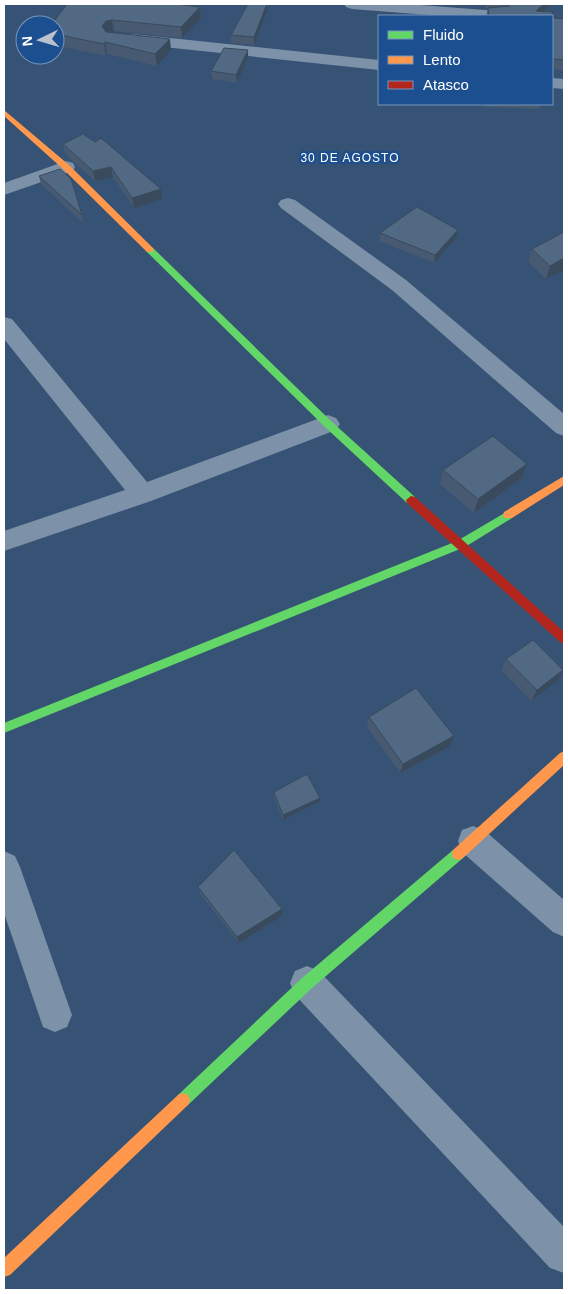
<svg xmlns="http://www.w3.org/2000/svg" width="568" height="1294" font-family="Arial,sans-serif">
	<style>
		.lines { fill: none; stroke-linecap: round; stroke-linejoin: round }
		.street { fill: #7d92a8; fill-rule: evenodd }
		.fast { fill: #63d668; fill-rule: evenodd }
		.slow { fill: #ff974d; fill-rule: evenodd }
		.jam { fill: #b3261e; fill-rule: evenodd }
		.wall { fill: #475a72 }
		.shaded-wall { fill: #394a5c }
		.building { fill: #526984; stroke: #394a5c }
		.labels { text-anchor: middle; stroke-width: 4.5; stroke-linejoin: round; paint-order: stroke }
		.far-neighbourhood-label { font-size: 12px; letter-spacing: 1px; fill: #fff; stroke: #1b4f8f }
	</style>
	<rect width="100%" height="100%" fill="#365274"/>
	<g class="lines">
		<!-- street -->
		<g class="street">
			<polygon points="344,4 407,4 498,11 504,13 506,16 442,16 352,9 346,7"/>
			<polygon points="132,34 379,60 379,70 126,43 124,39 126,35"/>
			<polygon points="552,78 564,79 564,89 552,88"/>
			<polygon points="66,161 73,163 75,167 73,171 4,195 4,183"/>
			<polygon points="288,198 295,200 406,280 564,414 564,436 556,433 392,290 281,208 278,204 281,200"/>
			<polygon points="4,317 12,319 147,482 328,415 336,418 340,424 336,430 151,501 4,551 4,531 125,490 4,339"/>
			<polygon points="473,826 484,830 564,900 564,937 553,932 462,852 458,841 462,830"/>
			<polygon points="4,851 15,856 20,867 72,1015 67,1027 55,1032 43,1027 4,913"/>
			<polygon points="307,966 319,971 564,1227 564,1273 550,1268 295,995 290,983 295,971"/>
		</g>
		<!-- fast -->
		<g class="fast">
			<polygon points="150,247 153,248 331,421 415,497 416,500 415,503 407,503 325,427 147,252 146,250"/>
			<polygon points="508,511 512,512 513,515 512,518 465,547 4,733 4,723 457,541"/>
			<polygon points="458,848 463,850 464,854 463,858 312,988 188,1105 183,1107 178,1105 176,1100 178,1095 302,978 453,850"/>
		</g>
		<!-- slow -->
		<g class="slow">
			<polygon points="4,110 69,165 153,248 153,252 147,252 63,169 4,116"/>
			<polygon points="564,476 564,485 512,518 504,518 503,515 504,512"/>
			<polygon points="564,751 564,765 463,858 458,860 453,858 452,854 453,850 560,753"/>
			<polygon points="183,1093 188,1095 190,1100 188,1105 10,1275 4,1277 4,1258 178,1095"/>
		</g>
		<!-- jam -->
		<polygon class="jam" points="411,496 415,497 564,632 564,644 560,642 407,503 406,500"/>
	</g>
	<!-- wall -->
	<g class="wall">
		<polygon points="485,4 550,4 550,5 543,12 552,12 554,18 564,19 564,71 552,69 552,16 486,16 488,9 485,8"/>
		<polygon points="200,7 201,18 182,38 114,31 108,32 171,50 157,66 107,54 106,56 55,45 55,25"/>
		<polygon points="267,12 254,45 231,43 231,35"/>
		<polygon points="248,58 237,83 212,79 211,71"/>
		<polygon points="485,104 541,104 539,109 485,107"/>
		<polygon points="83,134 162,199 134,208 113,177 95,181 65,154 63,144"/>
		<polygon points="39,176 82,215 84,224 41,184"/>
		<polygon points="564,232 564,270 546,279 528,262 532,249"/>
		<polygon points="380,233 456,238 434,263 379,241"/>
		<polygon points="443,470 522,478 474,513 440,484"/>
		<polygon points="506,659 557,681 531,701 501,670"/>
		<polygon points="369,717 450,746 400,773 367,727"/>
		<polygon points="274,792 320,798 319,802 283,820 274,797"/>
		<polygon points="198,887 282,916 239,943 200,894"/>
	</g>
	<!-- shaded-wall -->
	<g class="shaded-wall">
		<polygon points="267,4 267,12 254,45 254,37"/>
		<polygon points="544,4 550,4 550,5 539,16 536,11"/>
		<polygon points="200,7 201,18 182,38 181,27"/>
		<polygon points="112,20 114,31 108,32 104,37 102,26 106,21"/>
		<polygon points="170,39 171,50 157,66 155,54"/>
		<polygon points="105,42 107,54 106,56 104,44"/>
		<polygon points="248,50 248,58 237,83 236,75"/>
		<polygon points="111,167 113,177 95,181 93,171"/>
		<polygon points="161,189 162,199 134,208 132,198"/>
		<polygon points="458,230 456,238 434,263 435,255"/>
		<polygon points="564,258 564,270 546,279 550,266"/>
		<polygon points="527,464 522,478 474,513 478,499"/>
		<polygon points="563,670 557,681 531,701 537,690"/>
		<polygon points="454,736 450,746 400,773 403,764"/>
		<polygon points="320,798 319,802 283,820 283,815"/>
		<polygon points="282,909 282,916 239,943 237,937"/>
	</g>
	<!-- building -->
	<g class="building">
		<polygon points="67,4 176,4 200,7 181,27 112,20 106,21 102,26 106,32 170,39 155,54 105,42 104,44 55,34 55,25 51,25"/>
		<polygon points="248,4 267,4 254,37 231,35"/>
		<polygon points="508,4 544,4 536,11 552,12 554,18 564,19 564,60 552,59 552,16 489,16 488,8 510,6"/>
		<polygon points="224,48 248,50 236,75 211,71"/>
		<polygon points="83,134 95,142 101,138 161,189 132,198 111,167 93,171 63,144"/>
		<polygon points="60,169 71,179 82,215 39,176"/>
		<polygon points="417,207 458,230 435,255 380,233"/>
		<polygon points="564,232 564,258 550,266 532,249"/>
		<polygon points="493,436 527,464 478,499 443,470"/>
		<polygon points="533,640 563,670 537,690 506,659"/>
		<polygon points="416,688 454,736 403,764 369,717"/>
		<polygon points="307,774 320,798 283,815 274,792"/>
		<polygon points="234,850 282,909 237,937 198,887"/>
	</g>
	<g class="labels">
		<!-- far-neighbourhood labels -->
		<g class="far-neighbourhood-label">
			<text x="350" y="162">30 DE AGOSTO</text>
		</g>
	</g>
	<!-- border -->
	<rect width="568" height="1294" fill="none" stroke="#ffffff" stroke-width="10"/>
	<!-- legend -->
	<rect x="378" y="15" width="175" height="90" fill="#1b4f8f" stroke="#7695bc"/>
	<rect x="388" y="31" width="25" height="8" fill="#63d668" stroke="#7695bc"/>
	<text x="423" y="40" font-size="15" fill="#ffffff">Fluido</text>
	<rect x="388" y="56" width="25" height="8" fill="#ff974d" stroke="#7695bc"/>
	<text x="423" y="65" font-size="15" fill="#ffffff">Lento</text>
	<rect x="388" y="81" width="25" height="8" fill="#b3261e" stroke="#7695bc"/>
	<text x="423" y="90" font-size="15" fill="#ffffff">Atasco</text>
	<!-- north arrow -->
	<g transform="translate(40 40) rotate(265)"><circle r="24" fill="#1b4f8f" stroke="#7695bc"/>
	<path d="M0-4L9 19L0 12L-9 19Z" fill="#b9c2ce"/>
	<text y="-8" font-size="14" font-weight="bold" text-anchor="middle" fill="#ffffff">N</text>
	</g>
</svg>
